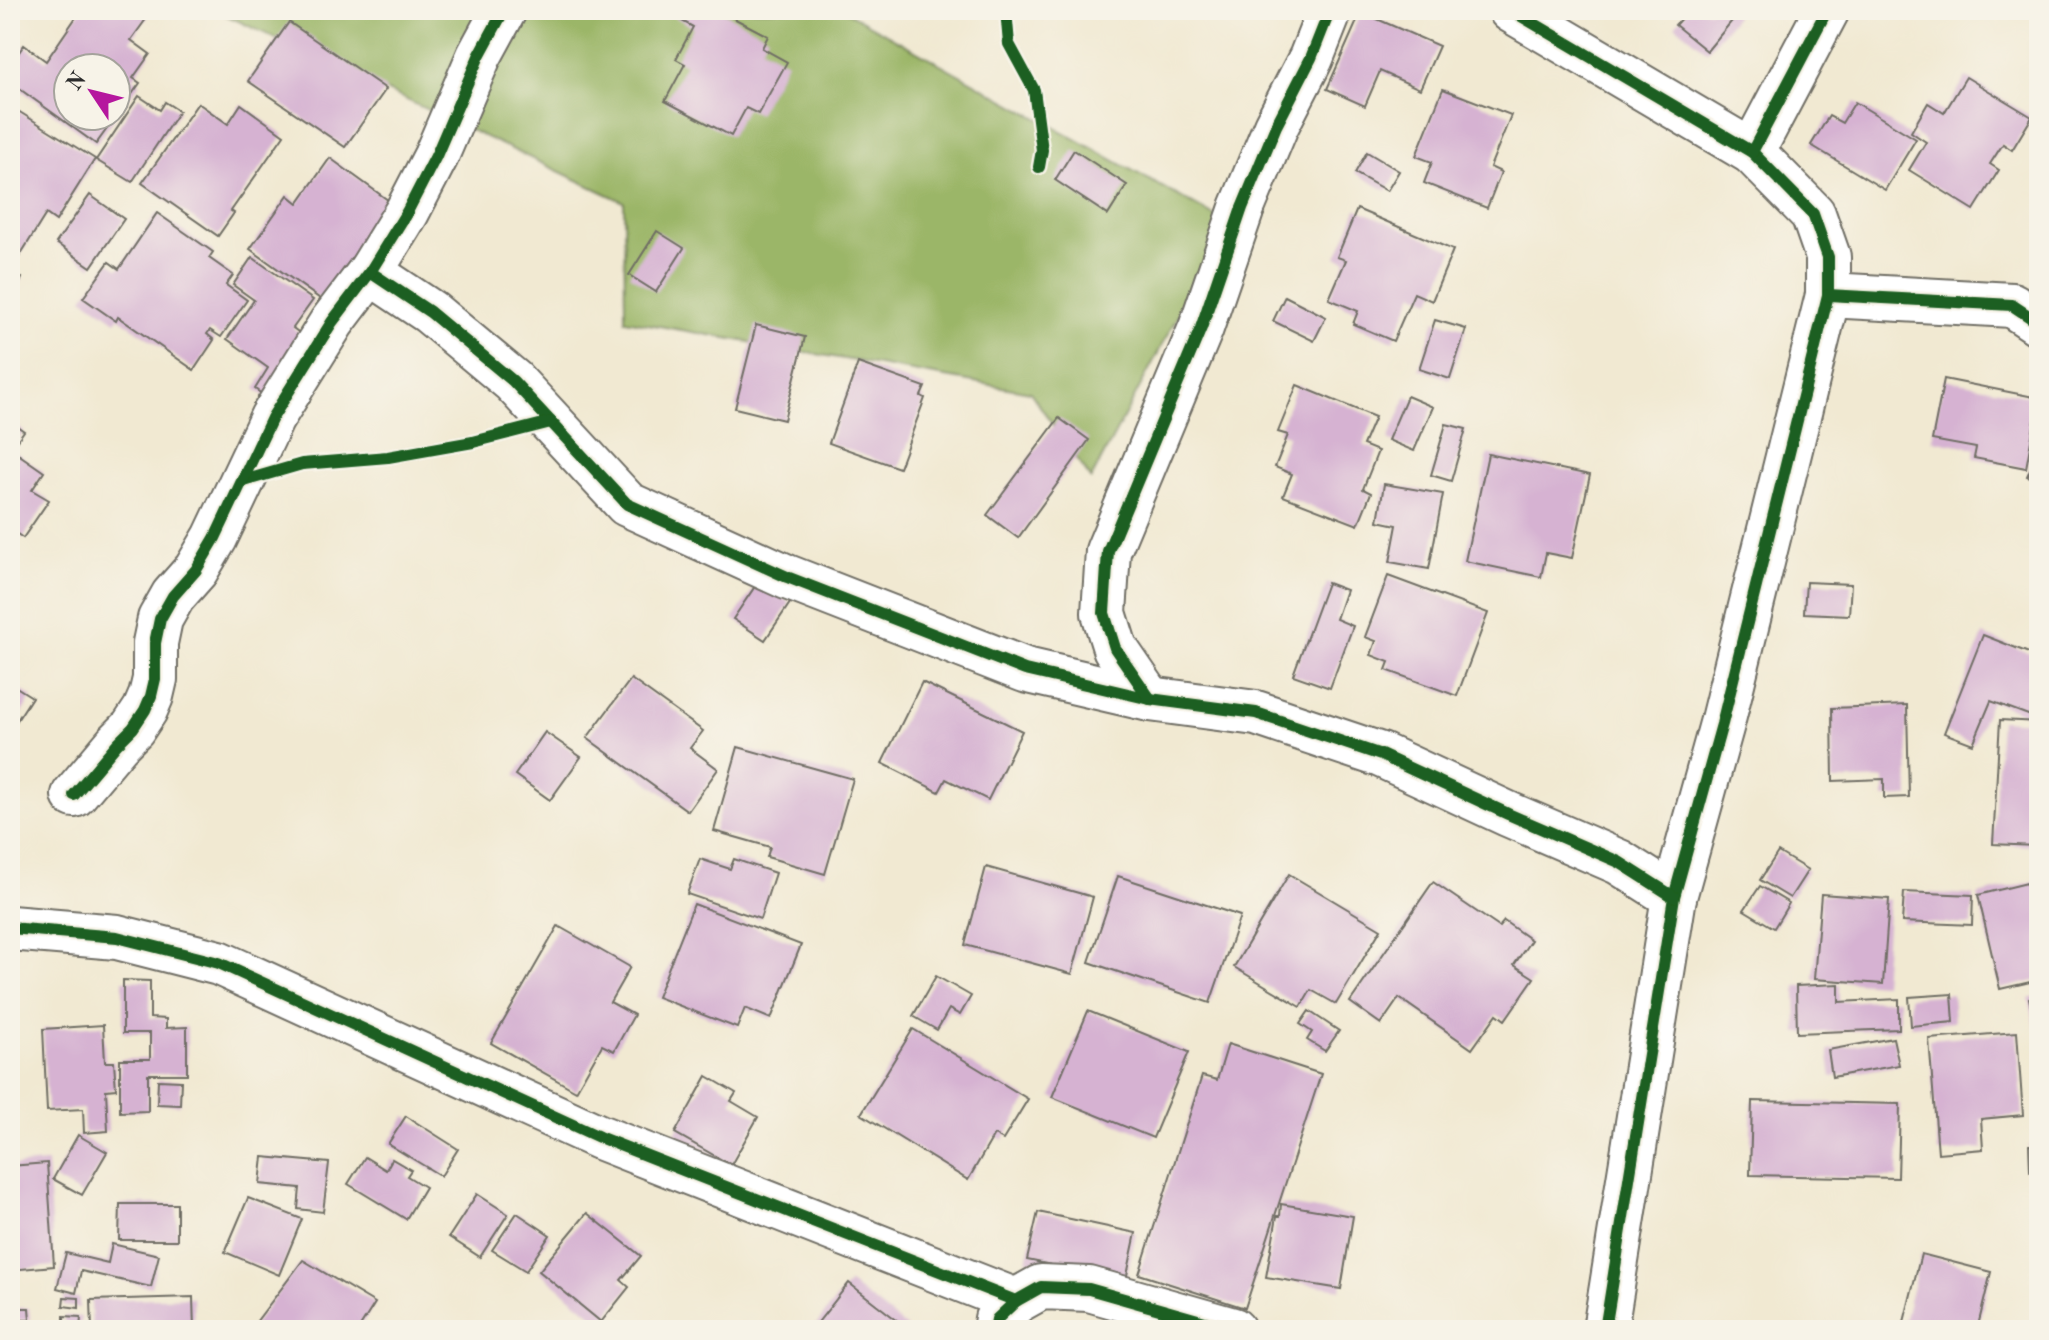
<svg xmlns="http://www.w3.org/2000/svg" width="2049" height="1340" font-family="'Old Standard TT',serif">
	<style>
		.forest { fill: #9bb667; stroke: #637049; stroke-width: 2 }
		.building { fill: #d6b2d2; fill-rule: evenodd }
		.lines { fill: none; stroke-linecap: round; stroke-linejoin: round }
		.minor-casing { stroke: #706e65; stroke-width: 48 }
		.minor { stroke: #fff; stroke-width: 44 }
		.cycleway-casing { stroke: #f7f3e8; stroke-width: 17 }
		.cycleway { stroke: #1b5e20; stroke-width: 12 }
	</style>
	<rect width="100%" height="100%" fill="#f7f3e8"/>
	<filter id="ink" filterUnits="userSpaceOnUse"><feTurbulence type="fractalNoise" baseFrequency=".0125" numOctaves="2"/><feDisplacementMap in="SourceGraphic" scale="16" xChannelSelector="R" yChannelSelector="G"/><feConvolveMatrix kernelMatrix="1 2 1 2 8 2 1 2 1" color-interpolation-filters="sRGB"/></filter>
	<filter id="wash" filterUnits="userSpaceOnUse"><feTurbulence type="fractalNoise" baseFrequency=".006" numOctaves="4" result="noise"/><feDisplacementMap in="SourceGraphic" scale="32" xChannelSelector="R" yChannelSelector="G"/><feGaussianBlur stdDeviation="1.8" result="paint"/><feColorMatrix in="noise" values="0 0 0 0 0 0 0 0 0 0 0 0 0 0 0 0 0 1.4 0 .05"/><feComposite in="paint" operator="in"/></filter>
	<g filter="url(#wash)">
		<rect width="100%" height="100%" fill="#f1e9d2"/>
		<!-- forest -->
		<polygon class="forest" points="215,10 843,10 1227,223 1091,479 1030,392 625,320 624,202"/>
		<g id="blocks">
			<!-- building -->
			<g class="building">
				<path d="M81,10h11l3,2 2,-2h45l7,5 -18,25 19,14 -17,24 7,5 -44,61 -86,-62v-17l14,-20 22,16zM68,68h48v48h-48z"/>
				<polygon points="662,10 721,10 720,11 768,36 762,48 787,62 758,114 746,108 731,136 665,101 685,64 676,59 693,27"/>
				<polygon points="1683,10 1741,10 1707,51 1675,25 1686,13"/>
				<polygon points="1361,12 1439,46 1420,89 1380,71 1365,106 1327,89"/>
				<polygon points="289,22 386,89 345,147 248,81"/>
				<polygon points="1966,77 2032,117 2012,150 2003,144 1990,164 1999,170 1974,210 1909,170 1926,142 1911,132 1928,103 1944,113"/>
				<polygon points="1443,89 1511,115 1490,167 1501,172 1487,208 1424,183 1432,162 1416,156"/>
				<polygon points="139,96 160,110 165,102 179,111 132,182 96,160"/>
				<polygon points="1855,102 1916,139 1885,190 1811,145 1829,116 1842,123"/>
				<polygon points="198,103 228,124 241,104 284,135 231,211 234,213 218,236 142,183"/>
				<polygon points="10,106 95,159 56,221 46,214 14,265 10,263"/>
				<polygon points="1074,150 1127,185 1108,215 1055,180"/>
				<polygon points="1367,152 1399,171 1387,191 1355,173"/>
				<polygon points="330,158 396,206 326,303 250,249 288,195 298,203"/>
				<polygon points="90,195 124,219 91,267 56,243"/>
				<polygon points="1357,209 1453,250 1432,301 1414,293 1393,341 1353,324 1358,311 1329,299 1346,260 1337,257"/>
				<polygon points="157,213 213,252 209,258 233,275 226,285 247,300 221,337 210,330 207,334 214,340 194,370 118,317 116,321 83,298 109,262 119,269"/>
				<polygon points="657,231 684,248 656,292 629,275"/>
				<polygon points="252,257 313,300 293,328 307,339 266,397 255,389 268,368 227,339 254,300 233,285"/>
				<polygon points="10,273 22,278 10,306"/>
				<polygon points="1285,296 1326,317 1314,341 1273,321"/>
				<polygon points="1435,320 1466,329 1450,379 1419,369"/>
				<polygon points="756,325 805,337 784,420 735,408"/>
				<polygon points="858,363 925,387 921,396 925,398 899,468 829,443"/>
				<polygon points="1944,379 2039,398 2026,468 1974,458 1976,448 1932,440"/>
				<polygon points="1297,385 1375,417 1363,445 1378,451 1363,489 1371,493 1358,525 1283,496 1292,474 1275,467 1288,435 1278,432"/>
				<polygon points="1407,396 1433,407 1414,451 1388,440"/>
				<polygon points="1059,418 1089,440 1018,538 987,515"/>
				<polygon points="10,421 24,431 11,449 44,472 32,490 49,500 23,538 13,531 10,535"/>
				<polygon points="1446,424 1466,429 1451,481 1431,475"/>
				<polygon points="2039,449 2039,482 2027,476"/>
				<polygon points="1488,454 1590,475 1572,558 1546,553 1541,577 1465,561"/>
				<polygon points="1384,484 1443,494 1429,569 1390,562 1397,525 1378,521"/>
				<polygon points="1388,576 1488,613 1457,696 1386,670 1389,662 1371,655 1376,641 1365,637"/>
				<polygon points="758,582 790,603 765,640 733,619"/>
				<polygon points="1806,582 1851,584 1849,615 1804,613"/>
				<polygon points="1327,583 1346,590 1336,619 1353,626 1330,688 1293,675"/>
				<polygon points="1983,635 2039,657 2039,719 1991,701 1973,744 1944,733"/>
				<polygon points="631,679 703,731 690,748 718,769 688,811 587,738"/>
				<polygon points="922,682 1022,731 988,800 946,779 939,792 882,763"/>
				<polygon points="10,683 32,697 10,731"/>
				<polygon points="1907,705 1909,797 1884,798 1884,779 1833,781 1832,708"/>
				<polygon points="2000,720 2039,722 2039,782 2035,846 1993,844"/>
				<polygon points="545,732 581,757 550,800 515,775"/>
				<polygon points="738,747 853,779 825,874 767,857 770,847 714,831"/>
				<polygon points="1778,852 1808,870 1790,898 1760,880"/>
				<polygon points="700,859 730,869 734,859 775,873 760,919 687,894"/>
				<polygon points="986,867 1093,897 1072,974 965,945"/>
				<polygon points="1289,874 1381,929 1336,1004 1311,990 1301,1007 1234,967"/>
				<polygon points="1118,876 1240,916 1210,1003 1089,962"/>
				<polygon points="2039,880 2039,980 2000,989 1978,895"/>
				<polygon points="1433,882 1499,927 1504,921 1531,940 1514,965 1534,978 1505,1020 1497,1014 1472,1049 1399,998 1381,1024 1350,1002"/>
				<polygon points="1760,886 1789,903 1774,928 1744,910"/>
				<polygon points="1904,892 1973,895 1972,925 1902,922"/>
				<polygon points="1821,894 1889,899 1883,984 1814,979"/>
				<polygon points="694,904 801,945 771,1019 745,1008 737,1028 657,997"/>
				<polygon points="558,926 630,967 610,1002 634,1015 614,1051 602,1045 576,1091 491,1043"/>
				<polygon points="936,976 971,996 960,1015 949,1009 937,1030 913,1016"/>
				<polygon points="123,980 150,981 150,1018 166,1019 166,1028 187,1027 187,1074 148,1074 148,1111 120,1112 120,1059 150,1059 150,1033 123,1033"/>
				<polygon points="1839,984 1839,1002 1899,999 1899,1029 1797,1033 1796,986"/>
				<polygon points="1952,994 1954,1022 1911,1026 1909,997"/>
				<polygon points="2039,995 2039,1039 2038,1040 2029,998"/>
				<polygon points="1088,1011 1189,1052 1153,1138 1052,1097"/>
				<polygon points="1309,1011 1339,1031 1325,1051 1307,1040 1312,1032 1300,1024"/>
				<polygon points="103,1025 105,1062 114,1062 116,1089 106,1090 108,1131 84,1133 83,1109 47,1111 43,1029"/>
				<polygon points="913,1029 1028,1099 1003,1140 994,1135 968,1180 861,1114"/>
				<polygon points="2017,1032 2023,1115 1981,1119 1983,1149 1938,1153 1929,1039"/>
				<polygon points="1893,1038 1899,1065 1832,1077 1828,1050"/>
				<polygon points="1228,1044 1321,1074 1245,1308 1139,1274 1202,1076 1217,1080"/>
				<polygon points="707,1076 736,1093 731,1101 758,1117 731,1165 675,1133"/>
				<polygon points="158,1080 181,1081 180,1105 157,1104"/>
				<polygon points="1752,1101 1900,1104 1898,1178 1750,1175"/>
				<polygon points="406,1116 458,1149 441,1176 388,1144"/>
				<polygon points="78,1135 107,1152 82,1195 53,1179"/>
				<polygon points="2029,1145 2039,1145 2039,1171 2030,1171"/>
				<polygon points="263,1157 329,1163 323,1212 298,1209 300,1188 260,1184"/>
				<polygon points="365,1157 386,1170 392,1159 411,1170 407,1176 425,1187 406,1219 348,1184"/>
				<polygon points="47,1163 54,1266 10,1270 10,1166"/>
				<polygon points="477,1194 508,1214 480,1257 449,1237"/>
				<polygon points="248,1198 302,1219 279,1275 225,1252"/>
				<polygon points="120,1204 177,1204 177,1240 119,1240"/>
				<polygon points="1281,1204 1353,1216 1341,1289 1266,1277 1277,1216 1280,1216"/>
				<polygon points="1038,1212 1136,1233 1126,1280 1027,1260"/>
				<polygon points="517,1213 550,1235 526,1271 492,1250"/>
				<polygon points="587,1213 641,1256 621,1280 629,1287 601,1322 539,1271"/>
				<polygon points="112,1244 159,1255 151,1287 81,1271 76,1293 57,1288 66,1253 108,1263"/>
				<polygon points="1921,1254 1991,1272 1977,1330 1902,1330"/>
				<polygon points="303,1260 375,1303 358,1330 250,1330"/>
				<polygon points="849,1283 907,1328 905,1330 812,1330"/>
				<polygon points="64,1297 79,1298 79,1308 63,1306"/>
				<polygon points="193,1297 194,1330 92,1330 91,1300"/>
				<polygon points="15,1308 29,1308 30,1320 15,1320"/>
				<polygon points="64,1316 81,1317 80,1330 64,1329"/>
			</g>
		</g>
	</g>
	<g filter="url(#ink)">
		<use href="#blocks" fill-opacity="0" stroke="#706e65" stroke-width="2"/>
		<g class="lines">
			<defs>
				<g id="minor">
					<polyline points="1511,10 1752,152 1813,214 1828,257 1828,295 1722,724 1674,897 1605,1330"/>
					<polyline points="1752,152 1827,10"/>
					<polyline points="370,272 430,312 513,381 627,504 787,577 1025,670 1150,699 1256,713 1381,755 1508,814 1619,862 1674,897"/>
					<polyline points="1828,295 2012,305 2039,323"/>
					<polyline points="1150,699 1115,648 1104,613 1108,551 1201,328 1242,208 1276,126 1311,58 1330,10"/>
					<polyline points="74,795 117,744 133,728 145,710 151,696 155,679 155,643 160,619 173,596 196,570 215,538 272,418 332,322 370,272 407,212 436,156 479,56 504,10"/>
					<polyline points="10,928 117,937 219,963 599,1137 1016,1301"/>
					<polyline points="995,1330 997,1319 1016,1301 1041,1287 1089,1289 1233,1330"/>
				</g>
			</defs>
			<!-- minor casing -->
			<use href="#minor" class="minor-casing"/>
			<!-- minor -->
			<use href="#minor" class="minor"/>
			<defs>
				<g id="cycleway">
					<polyline points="1006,10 1009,44 1034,90 1042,150 1039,167"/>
					<polyline points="1511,10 1752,152 1813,214 1828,257 1828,295 1722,724 1674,897 1605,1330"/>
					<polyline points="1752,152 1827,10"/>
					<polyline points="370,272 430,312 513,381 627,504 787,577 1025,670 1150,699 1256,713 1381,755 1508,814 1619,862 1674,897"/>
					<polyline points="1828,295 2012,305 2039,323"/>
					<polyline points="243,481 302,464 388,457 473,442 551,422"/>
					<polyline points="1150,699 1115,648 1104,613 1108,551 1201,328 1242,208 1276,126 1311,58 1330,10"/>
					<polyline points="74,795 117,744 133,728 145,710 151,696 155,679 155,643 160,619 173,596 196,570 215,538 272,418 332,322 370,272 407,212 436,156 479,56 504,10"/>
					<polyline points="10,928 117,937 219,963 599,1137 1016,1301"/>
					<polyline points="995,1330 997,1319 1016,1301 1041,1287 1089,1289 1233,1330"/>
				</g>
			</defs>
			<!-- cycleway casing -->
			<use href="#cycleway" class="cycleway-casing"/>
			<!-- cycleway -->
			<use href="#cycleway" class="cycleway"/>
		</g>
	</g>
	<!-- margin -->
	<rect width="2049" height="1340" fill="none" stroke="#f7f3e8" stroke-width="40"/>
	<!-- north arrow -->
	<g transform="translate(92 92) rotate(305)"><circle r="38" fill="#f7f3e8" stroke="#a5a39c" stroke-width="2"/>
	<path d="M0-6L14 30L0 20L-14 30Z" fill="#b5179e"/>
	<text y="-12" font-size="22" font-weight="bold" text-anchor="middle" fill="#2b2b2b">N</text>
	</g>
</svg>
